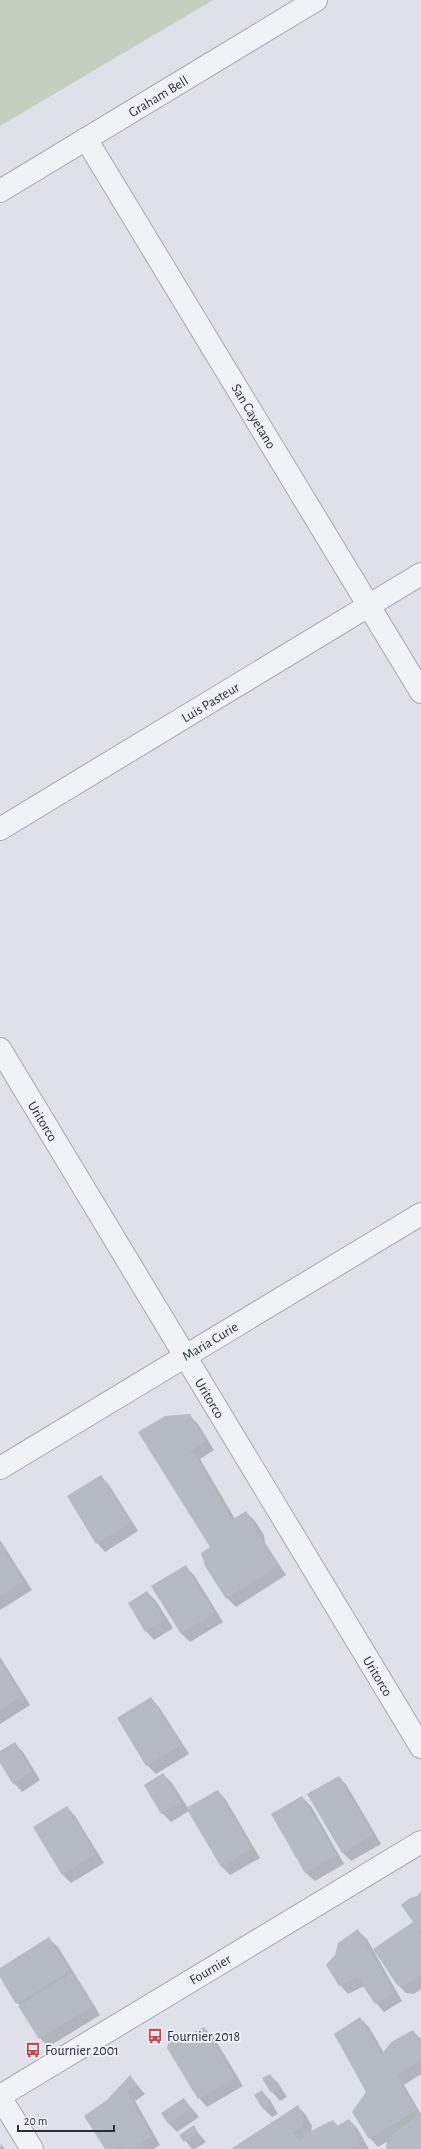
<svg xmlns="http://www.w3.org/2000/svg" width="421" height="2149" font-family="'Alegreya Sans',sans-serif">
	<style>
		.green { fill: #c3d0bf }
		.shadow { fill: #0003 }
		.building { fill: #b5bac3 }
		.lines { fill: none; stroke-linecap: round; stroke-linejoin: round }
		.street-casing { stroke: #a4a8b0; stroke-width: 24 }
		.street { stroke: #f0f2f5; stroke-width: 22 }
		.labels { text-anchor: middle; stroke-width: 4; stroke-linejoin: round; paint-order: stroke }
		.street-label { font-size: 14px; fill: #282e3c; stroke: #edf0f4 }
		.poi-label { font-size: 14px; fill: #282e3c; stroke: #edf0f4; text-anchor: start }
	</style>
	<rect width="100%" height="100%" fill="#dee1e7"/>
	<!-- green -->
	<polygon class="green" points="0,0 213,0 0,126"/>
	<!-- shadow -->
	<g class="shadow">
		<polygon points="189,1415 198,1424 214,1450 200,1459 235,1519 246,1512 255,1521 264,1535 265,1543 286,1575 236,1607 227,1598 206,1566 212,1548 139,1432"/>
		<polygon points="101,1476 109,1485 138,1531 105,1552 97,1543"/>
		<polygon points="0,1540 32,1590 0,1610"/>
		<polygon points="185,1567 194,1575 223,1622 190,1642 182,1634 153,1587"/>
		<polygon points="147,1592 156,1601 173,1628 154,1640 146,1631"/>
		<polygon points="0,1657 30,1705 0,1724"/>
		<polygon points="151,1698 159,1707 189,1754 156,1774 147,1765 118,1718"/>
		<polygon points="15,1744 23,1752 40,1780 22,1792 14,1783 0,1761 0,1753"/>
		<polygon points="163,1774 172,1783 188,1808 218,1791 226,1800 260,1858 230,1875 222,1867 189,1811 171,1822 162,1813 145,1785"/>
		<polygon points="339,1777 347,1786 381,1844 351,1861 342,1852"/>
		<polygon points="302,1797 311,1806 344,1864 315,1881 306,1873 272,1815"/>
		<polygon points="67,1807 75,1816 104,1863 71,1883 63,1875 34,1828"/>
		<polygon points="421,1893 421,1989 414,1994 406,1993 398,1985 414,1922 418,1897"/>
		<polygon points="358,1931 367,1939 402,2001 384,2012 376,2003 364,1986 348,1994 340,1985"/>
		<polygon points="49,1939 58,1947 100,2015 48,2047 40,2038 0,1975 0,1969"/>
		<polygon points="360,2018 369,2027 384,2053 413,2031 421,2039 421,2074 404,2085 421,2114 421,2149 388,2149 388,2141 378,2147 370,2138"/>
		<polygon points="204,2028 213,2036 243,2086 207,2107 199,2098"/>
		<polygon points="270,2075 278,2083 287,2097 280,2101 272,2092"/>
		<polygon points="130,2077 145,2094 135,2101 160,2145 154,2149 106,2149 108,2100"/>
		<polygon points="262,2092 270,2100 278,2114 272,2117 264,2109 256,2095"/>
		<polygon points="184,2099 199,2117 177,2132 168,2123"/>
		<polygon points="298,2107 306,2115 312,2126 311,2132 332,2121 338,2126 349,2120 357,2128 369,2149 233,2149"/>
		<polygon points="193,2127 206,2142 195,2149 192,2149 181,2135"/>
		<polygon points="1,2144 5,2149 0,2149"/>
	</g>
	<!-- building -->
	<g class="building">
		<polygon points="190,1414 206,1441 187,1453 193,1451 232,1520 246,1511 256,1526 257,1533 278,1566 226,1599 205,1566 201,1553 210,1547 138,1432 165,1416"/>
		<polygon points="101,1475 131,1523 96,1544 67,1496"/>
		<polygon points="0,1542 24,1581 0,1596"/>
		<polygon points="186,1565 215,1613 181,1634 151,1586"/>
		<polygon points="147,1591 165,1620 145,1632 128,1603"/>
		<polygon points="0,1660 22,1696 0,1710"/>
		<polygon points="151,1697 181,1745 146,1766 117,1718"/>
		<polygon points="15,1742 32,1771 13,1784 0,1763 0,1751"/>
		<polygon points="163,1773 181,1802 161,1814 144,1785"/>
		<polygon points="339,1776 373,1835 342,1853 307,1794"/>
		<polygon points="218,1790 252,1849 221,1867 186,1808"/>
		<polygon points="302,1796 337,1855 305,1873 271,1814"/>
		<polygon points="67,1806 96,1854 62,1875 33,1827"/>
		<polygon points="421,1891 421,1930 419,1931 421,1935 421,1976 405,1986 397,1985 373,1949 413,1922 401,1905 410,1898 417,1896"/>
		<polygon points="358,1929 394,1993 375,2004 357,1977 339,1986 326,1965 335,1955 338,1943"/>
		<polygon points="49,1937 70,1971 16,2004 0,1977 0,1968"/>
		<polygon points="72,1973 93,2006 39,2039 18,2006"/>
		<polygon points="360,2017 382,2054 391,2042 413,2030 421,2043 421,2060 396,2076 417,2110 369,2139 352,2112 366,2092 334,2034"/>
		<polygon points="204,2027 235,2078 198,2099 167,2048 169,2041 178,2033 192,2033"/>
		<polygon points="270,2074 279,2088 271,2093 262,2078"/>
		<polygon points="130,2075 137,2085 127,2092 152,2136 132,2149 123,2149 120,2145 115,2149 105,2149 84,2116 107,2100"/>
		<polygon points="262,2090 271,2105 263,2109 254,2095"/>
		<polygon points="184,2098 191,2108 168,2124 161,2113"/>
		<polygon points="298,2105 304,2117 303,2126 292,2133 300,2141 305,2134 333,2120 337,2126 349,2119 362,2142 350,2149 231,2149"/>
		<polygon points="419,2114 421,2118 421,2149 386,2149 387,2139"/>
		<polygon points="194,2125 198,2133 184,2142 179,2135"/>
	</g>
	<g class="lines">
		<defs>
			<g id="street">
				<polyline points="86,139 421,692"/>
				<polyline points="0,191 316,0"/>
				<polyline points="0,829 421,574"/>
				<polyline points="0,1049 421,1747"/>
				<polyline points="0,1468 421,1214"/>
				<polyline points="0,2096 421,1842"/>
				<polyline points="0,2097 32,2149"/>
			</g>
		</defs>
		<!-- street casing -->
		<use href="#street" class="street-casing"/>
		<!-- street -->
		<use href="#street" class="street"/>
	</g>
	<!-- icons -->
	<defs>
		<symbol id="bus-bare" viewBox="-9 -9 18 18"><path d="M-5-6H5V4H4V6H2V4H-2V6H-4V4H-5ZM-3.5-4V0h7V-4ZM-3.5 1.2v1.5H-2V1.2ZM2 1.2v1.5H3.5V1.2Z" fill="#c74755" stroke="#edf0f4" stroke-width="2.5" paint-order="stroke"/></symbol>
	</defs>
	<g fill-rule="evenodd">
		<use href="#bus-bare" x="144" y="2025" width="22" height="22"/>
		<use href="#bus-bare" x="22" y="2039" width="22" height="22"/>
	</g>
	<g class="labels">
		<!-- street labels -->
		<g class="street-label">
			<text transform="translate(158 96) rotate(-31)" y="5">Graham Bell</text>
			<text transform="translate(254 416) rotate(59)" y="5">San Cayetano</text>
			<text transform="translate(210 702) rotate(-31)" y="5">Luis Pasteur</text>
			<text transform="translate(43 1121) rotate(59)" y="5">Uritorco</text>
			<text transform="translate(210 1341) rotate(-31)" y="5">Maria Curie</text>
			<text transform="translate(210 1398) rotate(59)" y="5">Uritorco</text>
			<text transform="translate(378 1676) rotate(59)" y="5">Uritorco</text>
			<text transform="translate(210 1969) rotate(-31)" y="5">Fournier</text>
		</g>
		<!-- poi labels -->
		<g class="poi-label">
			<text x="167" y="2041">Fournier 2018</text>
			<text x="45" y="2055">Fournier 2001</text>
		</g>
	</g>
	<!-- scale -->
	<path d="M18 2125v6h96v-6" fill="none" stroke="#282e3c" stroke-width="2"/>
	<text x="24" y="2125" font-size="12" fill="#282e3c" stroke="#edf0f4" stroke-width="3" paint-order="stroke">20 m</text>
</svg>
